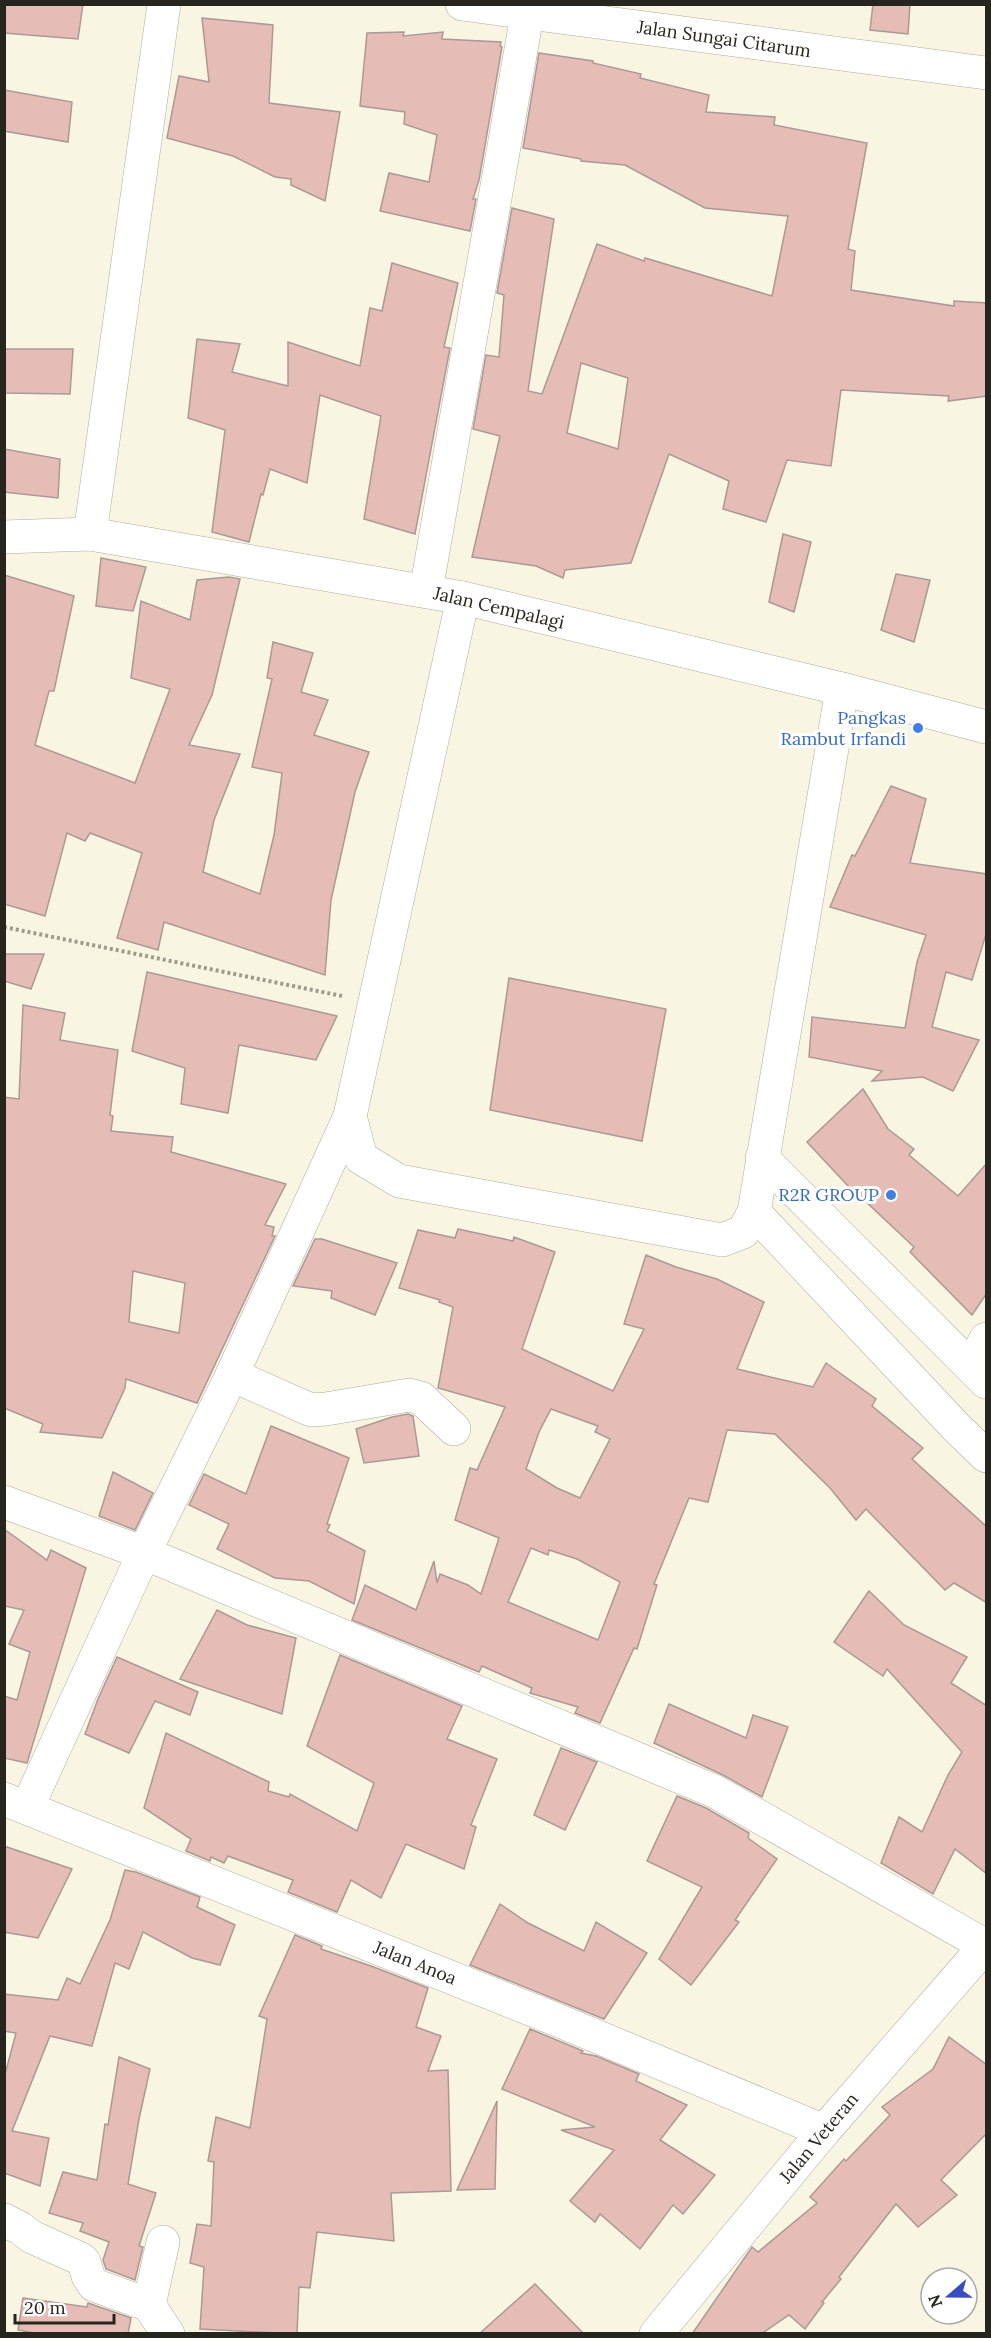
<svg xmlns="http://www.w3.org/2000/svg" width="991" height="2338" font-family="Lora,serif">
	<style>
		.building { fill: #e5bcb6; stroke: #ac9996; stroke-width: 1.5; fill-rule: evenodd }
		.lines { fill: none; stroke-linecap: round; stroke-linejoin: round }
		.minor-casing { stroke: #b0ac9c; stroke-width: 34 }
		.major-casing { stroke: #b0ac9c; stroke-width: 34 }
		.path { stroke: #9e9b8e; stroke-width: 4; stroke-dasharray: 3 3; stroke-linecap: butt }
		.minor { stroke: #fff; stroke-width: 33 }
		.major { stroke: #fff; stroke-width: 33 }
		.shop-dot { fill: #3f7fe0; stroke: #fff; stroke-width: 2 }
		.labels { text-anchor: middle; stroke-width: 6; stroke-linejoin: round; paint-order: stroke }
		.street-label { font-size: 18px; fill: #26251e; stroke: #fff }
		.shop-label { font-size: 18px; fill: #366cbe; stroke: #fff; text-anchor: end }
	</style>
	<rect width="100%" height="100%" fill="#f9f5e3"/>
	<!-- building -->
	<g class="building">
		<polygon points="4,4 83,4 78,39 4,33"/>
		<polygon points="873,4 910,4 908,34 870,30"/>
		<polygon points="202,18 273,25 269,103 340,112 325,201 291,185 291,179 275,177 233,156 167,138 179,76 209,82"/>
		<polygon points="404,32 403,36 443,32 442,39 501,42 500,46 502,47 479,180 473,199 476,199 470,231 380,211 389,173 429,182 437,135 404,124 405,112 360,106 367,33"/>
		<path d="M539,53l54,8v2l48,11 -1,4 69,17 -3,17 69,5 -1,8 93,18 -19,106 7,2 -4,39 103,16v-5l33,2v93l-39,5 1,-5 -108,-6 -10,76 -44,-6 -21,62 -43,-13 6,-28 -60,-27 -38,109 -66,7 -2,8 -27,-12 -64,-9 28,-121 -27,-7 13,-74 13,2 5,-62 -7,-2 15,-85 42,11 -26,172 14,3 55,-150 47,17 1,-3 127,38 16,-80 -83,-8 -80,-43 -44,-4v-2l-58,-11zM581,363l47,15 -10,71 -51,-16z"/>
		<polygon points="4,90 72,102 68,142 4,131"/>
		<polygon points="392,263 458,283 444,347 450,348 415,534 364,519 381,416 320,395 307,483 270,469 263,495 261,494 249,542 212,532 225,430 188,418 197,339 240,344 232,372 288,386 288,342 360,366 370,308 382,311"/>
		<polygon points="4,349 73,349 70,394 4,393"/>
		<polygon points="4,449 60,459 58,498 4,492"/>
		<polygon points="783,534 811,542 794,612 769,602"/>
		<polygon points="101,558 146,567 133,611 96,606"/>
		<polygon points="896,574 930,580 914,642 881,630"/>
		<polygon points="4,575 74,596 54,691 49,691 35,745 135,783 170,689 131,678 141,601 190,620 197,580 229,577 240,579 212,695 189,745 240,754 214,820 203,872 260,894 274,835 282,773 252,767 272,679 267,678 273,642 313,653 301,692 328,700 314,735 369,752 355,792 331,900 325,975 164,922 158,950 117,938 142,853 90,833 85,841 67,833 45,916 4,904"/>
		<polygon points="891,786 926,799 910,863 987,874 987,931 972,980 946,972 932,1027 979,1040 953,1091 923,1077 872,1081 882,1071 809,1057 812,1017 905,1028 917,962 926,935 830,907 852,855 855,856"/>
		<polygon points="4,954 44,954 31,989 4,981"/>
		<polygon points="147,972 337,1016 316,1060 239,1045 228,1113 181,1104 185,1068 132,1051"/>
		<polygon points="509,978 666,1009 642,1141 490,1110"/>
		<path d="M23,1005l42,8 -5,27 58,10 -8,65 3,1 -2,15 62,6 -2,15 115,32 -21,41 9,2 -2,9h3l-78,167 -71,-24 -1,9 -23,50 -62,-6 3,-8 -39,-16v-311l15,2zM133,1271l52,12 -6,50 -50,-11z"/>
		<polygon points="863,1089 888,1129 914,1149 909,1155 958,1196 987,1163 987,1293 972,1315 910,1252 914,1247 864,1200 863,1202 807,1142"/>
		<path d="M458,1229l55,12 1,-4 41,15 -33,97 91,42 31,-62 -20,-5 22,-69 30,12 41,12 47,23 -27,67 76,18 13,-24 50,36 -4,7 51,42 -11,11 75,68v76l-33,-20 -9,7 -79,-81 -10,11 -26,-32 -55,-54 -48,-4 -19,72 -19,-4 -35,86 3,1 -20,64 -3,-1 -34,75 -25,-10 3,-6 -48,-14 2,-5 -50,-22 -3,6 -127,-52 13,-35 51,25 18,-49 3,22 3,-9 28,11 13,9 18,-56 -44,-18 15,-52 7,2 28,-63 -67,-19 15,-81 -14,-5 1,-2 -41,-12 19,-58 37,8zM551,1409l47,17 -3,6 15,7 -30,59 -23,-10 -31,-19 13,-37zM531,1548l17,7 1,-5 28,9 43,23 -22,58 -90,-38z"/>
		<polygon points="315,1239 322,1239 397,1263 375,1315 331,1298 332,1291 293,1286"/>
		<polygon points="408,1414 413,1416 419,1456 364,1463 356,1429 392,1417"/>
		<polygon points="271,1426 349,1458 327,1524 330,1525 327,1531 365,1551 354,1604 309,1581 275,1578 217,1549 229,1524 189,1505 204,1474 246,1494"/>
		<polygon points="113,1472 153,1493 135,1530 99,1516"/>
		<polygon points="4,1529 47,1560 51,1550 86,1568 27,1763 4,1758 4,1696 17,1700 30,1652 9,1644 24,1610 4,1606"/>
		<polygon points="869,1591 904,1625 967,1657 951,1683 987,1706 987,1874 955,1849 933,1894 881,1863 899,1817 922,1832 948,1775 962,1752 887,1669 883,1676 834,1642"/>
		<polygon points="217,1610 247,1625 296,1638 282,1714 180,1679"/>
		<polygon points="340,1655 462,1706 447,1739 497,1759 471,1825 476,1827 464,1869 406,1844 381,1898 351,1880 337,1912 288,1892 293,1880 228,1856 224,1863 211,1857 210,1861 186,1851 191,1839 144,1808 166,1733 269,1782 268,1791 289,1797 290,1794 357,1831 374,1783 307,1746"/>
		<polygon points="117,1657 198,1692 190,1715 155,1701 129,1753 85,1734 98,1699"/>
		<polygon points="669,1704 746,1738 753,1715 788,1727 762,1797 723,1775 654,1743"/>
		<polygon points="561,1748 597,1762 565,1830 534,1815"/>
		<polygon points="677,1796 706,1808 749,1833 748,1838 777,1859 735,1920 739,1922 691,1985 659,1959 702,1887 647,1861"/>
		<polygon points="4,1846 72,1869 38,1938 4,1932"/>
		<polygon points="125,1870 136,1872 200,1897 197,1907 235,1925 220,1965 192,1958 143,1932 129,1969 115,1963 92,2046 50,2036 12,2131 49,2138 40,2186 4,2173 4,2078 16,2033 4,2031 4,1994 58,2000 67,1978 80,1984 110,1920"/>
		<polygon points="500,1904 528,1923 584,1951 596,1922 647,1953 604,2019 470,1965"/>
		<polygon points="295,1935 322,1946 321,1949 371,1966 428,1988 416,2027 441,2036 428,2071 448,2070 451,2191 391,2193 394,2241 317,2232 310,2288 299,2287 297,2334 200,2329 204,2267 190,2263 197,2224 211,2226 214,2162 208,2161 216,2117 250,2128 267,2019 259,2016"/>
		<polygon points="530,2029 583,2051 581,2053 596,2056 639,2074 636,2081 687,2105 660,2140 715,2175 683,2214 673,2205 640,2249 600,2214 595,2222 570,2201 614,2150 561,2130 595,2127 502,2089"/>
		<polygon points="949,2037 987,2065 987,2133 941,2180 957,2195 918,2227 896,2204 839,2277 841,2279 822,2302 824,2303 805,2329 789,2315 761,2334 692,2334 752,2247 758,2252 817,2203 810,2197 844,2159 846,2161 890,2115 882,2107 933,2069"/>
		<polygon points="119,2057 150,2069 139,2119 128,2184 156,2193 139,2246 143,2247 135,2280 106,2269 103,2260 109,2242 80,2231 83,2223 49,2213 63,2172 97,2180 105,2124 108,2125"/>
		<polygon points="497,2101 495,2189 457,2190"/>
		<polygon points="535,2284 584,2334 479,2334"/>
		<polygon points="23,2298 87,2307 88,2303 131,2318 128,2334 39,2334 18,2330"/>
	</g>
	<g class="lines">
		<defs>
			<g id="minor">
				<polyline points="462,4 986,73"/>
				<polyline points="90,534 164,4"/>
				<polyline points="4,537 90,534 463,598 842,689 986,727"/>
				<polyline points="426,591 529,4"/>
				<polyline points="350,1116 361,1158 399,1181 722,1240 743,1232 754,1212 842,689"/>
				<polyline points="762,1158 986,1382"/>
				<polyline points="754,1212 956,1427 986,1456"/>
				<polyline points="971,1366 986,1339"/>
				<polyline points="232,1375 311,1410 326,1409 409,1395 421,1398 454,1429"/>
				<polyline points="4,1502 144,1553 714,1791 986,1946"/>
				<polyline points="4,1799 550,2017 824,2131"/>
				<polyline points="27,1808 144,1553 232,1375 350,1116 463,598"/>
				<polyline points="4,2220 20,2228 32,2237 81,2259 84,2262 88,2276 94,2285 149,2305 168,2334"/>
				<polyline points="149,2305 163,2242"/>
			</g>
			<polyline id="major" points="656,2334 824,2131 986,1945"/>
		</defs>
		<!-- minor casing -->
		<use href="#minor" class="minor-casing"/>
		<!-- major casing -->
		<use href="#major" class="major-casing"/>
		<!-- path -->
		<polyline class="path" points="4,927 342,996"/>
		<!-- minor -->
		<use href="#minor" class="minor"/>
		<!-- major -->
		<use href="#major" class="major"/>
	</g>
	<!-- markers -->
	<g class="shop-dot">
		<circle cx="918" cy="728" r="6"/>
		<circle cx="891" cy="1195" r="6"/>
	</g>
	<g class="labels">
		<!-- street labels -->
		<g class="street-label">
			<text transform="translate(724 39) rotate(8)" y="6">Jalan Sungai Citarum</text>
			<text transform="translate(499 608) rotate(13)" y="6">Jalan Cempalagi</text>
			<text transform="translate(415 1963) rotate(22)" y="6">Jalan Anoa</text>
			<text transform="translate(819 2138) rotate(-50)" y="6">Jalan Veteran</text>
		</g>
		<!-- shop labels -->
		<g class="shop-label">
			<text x="906" y="724">Pangkas<tspan x="906" dy="21">Rambut Irfandi</tspan></text>
			<text x="879" y="1201">R2R GROUP</text>
		</g>
	</g>
	<!-- border -->
	<rect width="991" height="2338" fill="none" stroke="#26251e" stroke-width="12"/>
	<!-- north arrow -->
	<g transform="translate(949 2296) rotate(250)"><circle r="28" fill="#ffffff" stroke="#a8a8a5" stroke-width="1.5"/>
	<path d="M0-4.5L10 22L0 15L-10 22Z" fill="#384dbf"/>
	<text y="-9" font-size="16" font-weight="bold" text-anchor="middle" fill="#26251e">N</text>
	</g>
	<!-- scale -->
	<path d="M15 2314v9h99v-9" fill="none" stroke="#26251e" stroke-width="3"/>
	<text x="24" y="2314" font-size="18" fill="#26251e" stroke="#ffffff" stroke-width="4.5" paint-order="stroke">20 m</text>
</svg>
